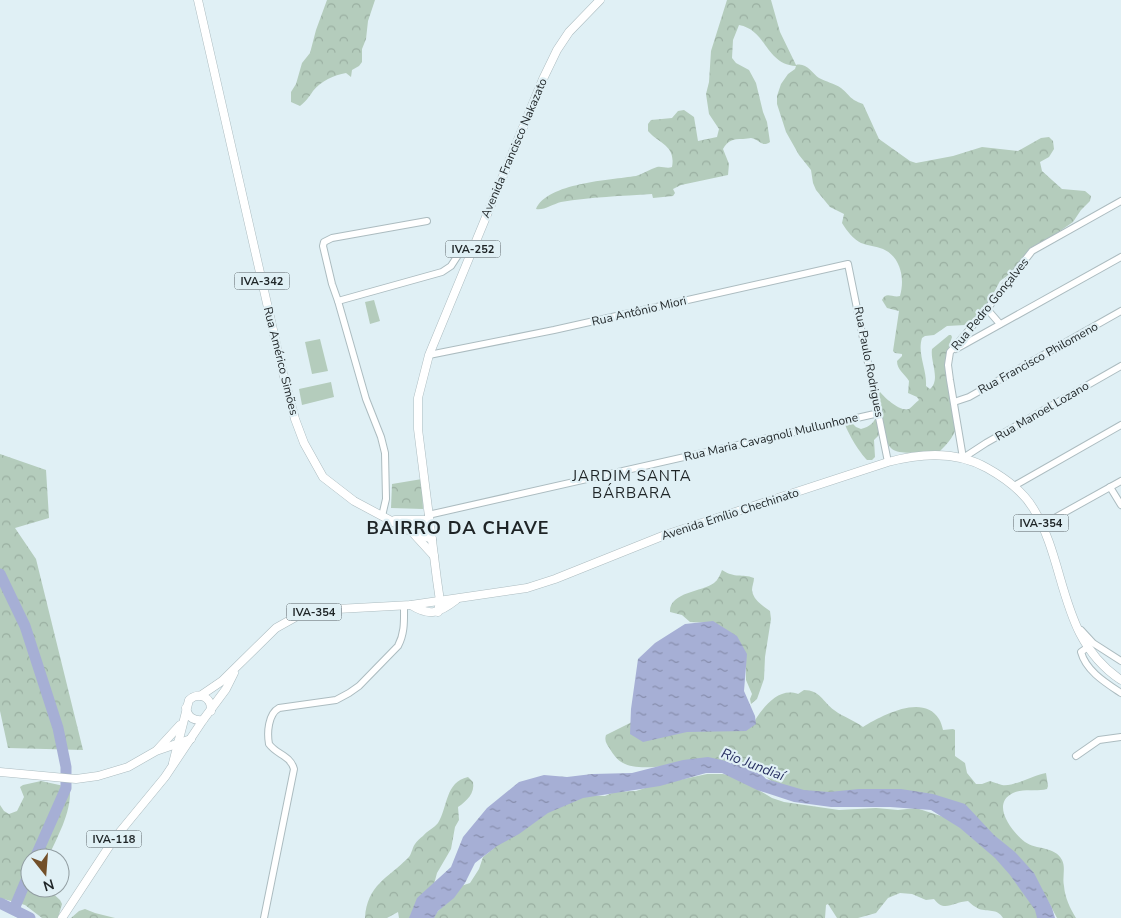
<svg xmlns="http://www.w3.org/2000/svg" width="1121" height="918" font-family="'Nunito Sans',sans-serif">
	<style>
		.forest { fill: url(#forest-crowns) }
		.pitch { fill: #b4ccbc }
		.water { fill: url(#water-ripples) }
		.lines { fill: none; stroke-linecap: round; stroke-linejoin: round }
		.river { stroke: #a6afd5; stroke-width: 11 }
		.minor-casing { stroke: #acbcc0; stroke-width: 8 }
		.major-casing { stroke: #acbcc0; stroke-width: 9 }
		.minor { stroke: #fff; stroke-width: 6 }
		.major { stroke: #fff; stroke-width: 8 }
		.labels { text-anchor: middle; stroke-width: 4.5; stroke-linejoin: round; paint-order: stroke }
		.shield { fill: #e0f0f5; stroke: #586164; stroke-width: 1 }
		.shield-label { font-size: 11px; font-weight: bold; fill: #1e2426 }
		.street-label { font-size: 12px; fill: #1e2426; stroke: #e0f0f5 }
		.water-label { font-size: 14px; font-style: italic; fill: #2b3364; stroke: #e0f0f5 }
		.quarter-label { font-size: 15px; letter-spacing: 1px; fill: #1e2426; stroke: #e0f0f5 }
		.district-label { font-size: 18px; font-weight: bold; letter-spacing: 1px; fill: #1e2426; stroke: #e0f0f5 }
	</style>
	<defs>
		<pattern id="forest-crowns" width="20" height="18" patternUnits="userSpaceOnUse" patternTransform="scale(1.25)"><rect width="20" height="18" fill="#b4ccbc"/><path d="M2 6a3 3 0 1 1 6 0M12 15a3 3 0 1 1 6 0" fill="none" stroke="#9aafa1"/></pattern>
		<pattern id="water-ripples" width="26" height="14" patternUnits="userSpaceOnUse" patternTransform="scale(1.25)"><rect width="26" height="14" fill="#a6afd5"/><path d="M2 4q2-2 4 0t4 0M15 11q2-2 4 0t4 0" fill="none" stroke="#878ead"/></pattern>
	</defs>
	<rect width="100%" height="100%" fill="#e0f0f5"/>
	<!-- forest -->
	<g class="forest">
		<path d="M327,0h48l-7,21 -2,18 -4,10v13l-3,4 -7,4 -1,7 -5,-4c-12,2 -25,8 -33,18 -4,6 -7,10 -13,15l-9,-4v-10l5,-8 6,-21 8,-10 6,-23z"/>
		<path d="M727,0h44l9,32 16,33c10,-3 16,8 23,13 7,4 15,5 22,10 10,8 8,11 22,16l16,35 31,22 6,2 37,-7 29,-9 36,4 23,-13 8,-1 4,4 1,8 -5,8 -9,5 2,9 20,18 23,2 6,5 -1,5 -9,9 -8,12 -33,23 -26,26 -14,10 -11,21 -20,21 -4,2 -18,1 -13,9 -9,1 -3,2c-5,16 5,31 4,48l4,3c11,-10 0,-27 2,-40l17,-14h2l1,2c-4,12 -7,23 -6,35 3,34 27,48 -6,79 -12,0 -39,5 -48,-2 -5,-4 -6,-12 -12,-15l-6,6 1,17 -3,3h-5c-7,-7 -19,-26 -22,-36l5,-3 6,6 5,2c18,-4 18,-20 18,-35l1,-2c5,6 20,20 29,17 3,-2 7,-7 10,-9l-2,-3 -9,-4 1,-12c-4,-7 -12,-11 -12,-20l5,-5v-2l-7,-1 -2,-2 6,-40 -12,-3 -5,-8c4,-9 10,-2 18,-4 5,-17 1,-39 -17,-47 -7,-3 -15,-3 -22,-6 -8,-4 -14,-12 -19,-20l2,-9 -14,-7 -14,-17 -3,-7 -2,-13 -12,-15 -13,-23 -9,-28v-8l4,-12 7,-10 7,-5 1,-3c-31,-2 -29,-36 -57,-41l-6,15 -1,18 4,5 13,7 7,13 7,29 4,10 3,20c-8,6 -11,-3 -19,-4 -2,0 -5,1 -8,1 -10,0 -15,1 -20,10l6,15 -1,11 -47,10 -8,4 2,4 -2,3 -20,2 -1,-4c-31,2 -61,3 -91,8 -8,2 -18,9 -25,7 11,-26 74,-29 100,-33 7,-2 14,-7 21,-9 5,-1 10,2 15,0 4,-22 -13,-23 -24,-36v-7l3,-4 21,-2 6,-7 6,-1 10,7 4,24 19,-4 2,-8 -10,-15 -3,-20 3,-12 2,-31z"/>
		<polygon points="0,454 46,470 49,518 15,528 36,559 83,750 8,748 0,711"/>
		<polygon points="422,479 423,509 391,508 392,484"/>
		<path d="M722,570c14,9 19,3 32,8 0,4 -2,8 -2,12 1,10 11,16 18,21l1,8 -6,38 -1,22 -7,20 -6,5 -1,-5 2,-5 -6,-14v-11l-2,-12 -31,-34 -23,-1 -8,-7 -12,-3c-1,-20 32,-20 44,-29 4,-3 6,-8 8,-13z"/>
		<path d="M804,690c16,0 19,12 30,20 9,7 20,10 29,17 18,-11 60,-34 76,-8 2,3 3,7 4,11l10,-1 2,1v26l10,7 2,10 9,11h6l8,-3c3,1 8,3 12,4 12,2 31,-10 44,-12l2,13 -1,3c-11,3 -23,-1 -34,4 -23,11 -1,39 12,49 11,8 30,4 37,18 4,8 0,17 2,26 1,12 6,22 12,32h-19l-21,-39 -65,-65 -188,-24c-17,-14 -34,-27 -57,-29 -27,-3 -83,14 -103,2 -6,-3 -10,-9 -13,-14 -3,-5 -6,-8 -4,-14l26,-13 119,5c9,-16 26,-41 47,-33z"/>
		<path d="M707,774h16l12,2 37,22 12,4 55,8 37,-2 22,2 18,-2 28,9 16,8 47,39 37,54h-41c-6,-10 -15,-6 -24,-9 -4,-2 -8,-5 -11,-8 -15,1 -24,12 -34,-2l-8,1 -14,-6 -12,-1 -12,5 -12,15 -18,5h-21l-9,-14 -2,1 -1,13h-392l3,-5 10,-10 9,-15 15,-5 9,-14 4,-12 60,-49 45,-13 17,1 9,-4 22,-1 15,-5z"/>
		<path d="M468,777l5,5c2,11 -6,19 -15,25l1,13 -4,7 -4,22 -14,24 -4,15 -16,30h-18l-1,-6 -11,6h-22c2,-33 23,-40 43,-60 4,-4 4,-10 7,-14 2,-3 5,-6 8,-8 4,-5 11,-8 15,-13 10,-16 7,-41 30,-46z"/>
		<path d="M41,781l23,5 6,4c1,24 -13,47 -22,68h-18v30h17l13,12 2,4 -4,14h-16l-17,-13 -25,-7v-93l4,6 5,3 8,-3 7,-14 -4,-10 3,-2z"/>
		<polygon points="85,909 95,913 115,918 71,918 79,911"/>
	</g>
	<!-- pitch -->
	<g class="pitch">
		<polygon points="374,300 380,321 370,324 365,302"/>
		<polygon points="320,339 328,371 312,374 305,342"/>
		<polygon points="331,382 334,397 302,405 299,389"/>
	</g>
	<!-- water -->
	<g class="water">
		<polygon points="713,621 737,636 747,654 744,691 755,716 756,724 746,731 687,732 643,742 630,734 631,709 638,659 655,643 685,624"/>
		<polygon points="708,757 735,763 759,771 766,779 804,790 829,792 859,789 901,789 933,794 965,804 994,835 1015,852 1034,873 1052,908 1055,918 1037,918 1035,910 1010,875 995,858 960,828 931,810 890,807 831,807 794,802 757,790 722,773 706,773 660,786 583,798 548,813 519,834 497,846 475,863 465,883 454,898 438,911 434,918 409,918 417,898 451,867 463,837 487,808 519,782 544,775 567,777 592,774 632,773 683,760"/>
	</g>
	<g class="lines">
		<!-- river -->
		<g class="river">
			<polyline points="0,574 25,626 58,728 66,767 66,788 35,858"/>
			<polyline points="0,903 30,918"/>
			<polyline points="14,909 30,871"/>
		</g>
		<defs>
			<g id="minor">
				<polyline points="1121,201 1032,251 987,309 950,352 948,365 950,380 963,458 986,443 1121,366"/>
				<polyline points="338,301 332,284 323,246 324,242 332,238 427,221"/>
				<polyline points="987,309 1000,324"/>
				<polyline points="956,349 1121,257"/>
				<polyline points="429,355 554,330 848,264 888,462"/>
				<polyline points="954,402 969,397 1121,311"/>
				<polyline points="1014,486 1121,425"/>
				<polyline points="1110,487 1121,505"/>
				<polyline points="428,515 879,413"/>
				<polyline points="382,516 386,499 385,453 381,437 366,399 338,301 442,272 451,266 462,249"/>
				<polyline points="1042,525 1121,481"/>
				<polyline points="1081,630 1093,643 1121,661"/>
				<path d="M1088,647l-7,5c5,19 25,31 40,41"/>
				<polyline points="1076,756 1099,740 1121,737"/>
				<path d="M264,918l30,-149c-4,-14 -17,-14 -25,-25 -2,-11 -1,-30 10,-36l57,-8 13,-7 10,-7 39,-40c7,-13 6,-26 6,-40"/>
			</g>
			<g id="major">
				<polyline points="198,0 281,365 295,419 304,443 323,477 354,501 412,532 432,539"/>
				<polyline points="395,520 429,520"/>
				<polyline points="413,533 434,556"/>
				<path d="M411,605c19,12 28,8 45,-5"/>
				<polyline points="438,612 440,601 437,580 418,429 418,398 429,355 543,79 557,50 569,32 600,0"/>
				<path d="M200,696l22,-15 54,-53 25,-14 36,-5 74,-4 116,-17 28,-9 110,-44 223,-73c33,-9 69,-11 99,6 18,10 35,22 46,40 35,57 25,130 88,172"/>
				<path d="M186,708c2,9 7,13 17,12"/>
				<polyline points="157,750 180,725"/>
				<path d="M173,763l16,-63c10,-9 23,-3 22,11"/>
				<polyline points="0,772 76,779 98,776 128,767 156,751 191,739"/>
				<polyline points="62,918 114,839 165,777 203,720 226,689 234,673"/>
			</g>
		</defs>
		<!-- minor casing -->
		<use href="#minor" class="minor-casing"/>
		<!-- major casing -->
		<use href="#major" class="major-casing"/>
		<!-- minor -->
		<use href="#minor" class="minor"/>
		<!-- major -->
		<use href="#major" class="major"/>
	</g>
	<g class="labels">
		<!-- shield labels -->
		<g class="shield">
			<rect x="445.5" y="240.5" width="55" height="17" rx="4"/>
			<rect x="234.5" y="272.5" width="55" height="17" rx="4"/>
			<rect x="1013.5" y="514.5" width="55" height="17" rx="4"/>
			<rect x="286.5" y="603.5" width="55" height="17" rx="4"/>
			<rect x="86.5" y="830.5" width="55" height="17" rx="4"/>
		</g>
		<g class="shield-label">
			<text x="473" y="253">IVA-252</text>
			<text x="262" y="285">IVA-342</text>
			<text x="1041" y="527">IVA-354</text>
			<text x="314" y="616">IVA-354</text>
			<text x="114" y="843">IVA-118</text>
		</g>
		<!-- street labels -->
		<g class="street-label">
			<text transform="translate(514 148) rotate(-67)" y="4">Avenida Francisco Nakazato</text>
			<text transform="translate(990 304) rotate(-51)" y="4">Rua Pedro Gonçalves</text>
			<text transform="translate(639 311) rotate(-13)" y="4">Rua Antônio Miori</text>
			<text transform="translate(1038 358) rotate(-29)" y="4">Rua Francisco Philomeno</text>
			<text transform="translate(281 361) rotate(76)" y="4">Rua Américo Simões</text>
			<text transform="translate(869 362) rotate(79)" y="4">Rua Paulo Rodrigues</text>
			<text transform="translate(1042 411) rotate(-30)" y="4">Rua Manoel Lozano</text>
			<text transform="translate(771 437) rotate(-13)" y="4">Rua Maria Cavagnoli Mullunhone</text>
			<text transform="translate(730 514) rotate(-18)" y="4">Avenida Emílio Chechinato</text>
		</g>
		<!-- water labels -->
		<g class="water-label">
			<text transform="translate(753 764) rotate(21)" y="5">Rio Jundiaí</text>
		</g>
		<!-- quarter labels -->
		<g class="quarter-label">
			<text x="632" y="481">JARDIM SANTA<tspan x="632" dy="17">BÁRBARA</tspan></text>
		</g>
		<!-- district labels -->
		<g class="district-label">
			<text x="458" y="534">BAIRRO DA CHAVE</text>
		</g>
	</g>
	<!-- north arrow -->
	<g transform="translate(45 873) rotate(163)"><circle r="24" fill="#e0f0f5" stroke="#929ea2"/>
	<path d="M0-4L9 19L0 12L-9 19Z" fill="#735029"/>
	<text y="-8" font-size="14" font-weight="bold" text-anchor="middle" fill="#1e2426">N</text>
	</g>
</svg>
